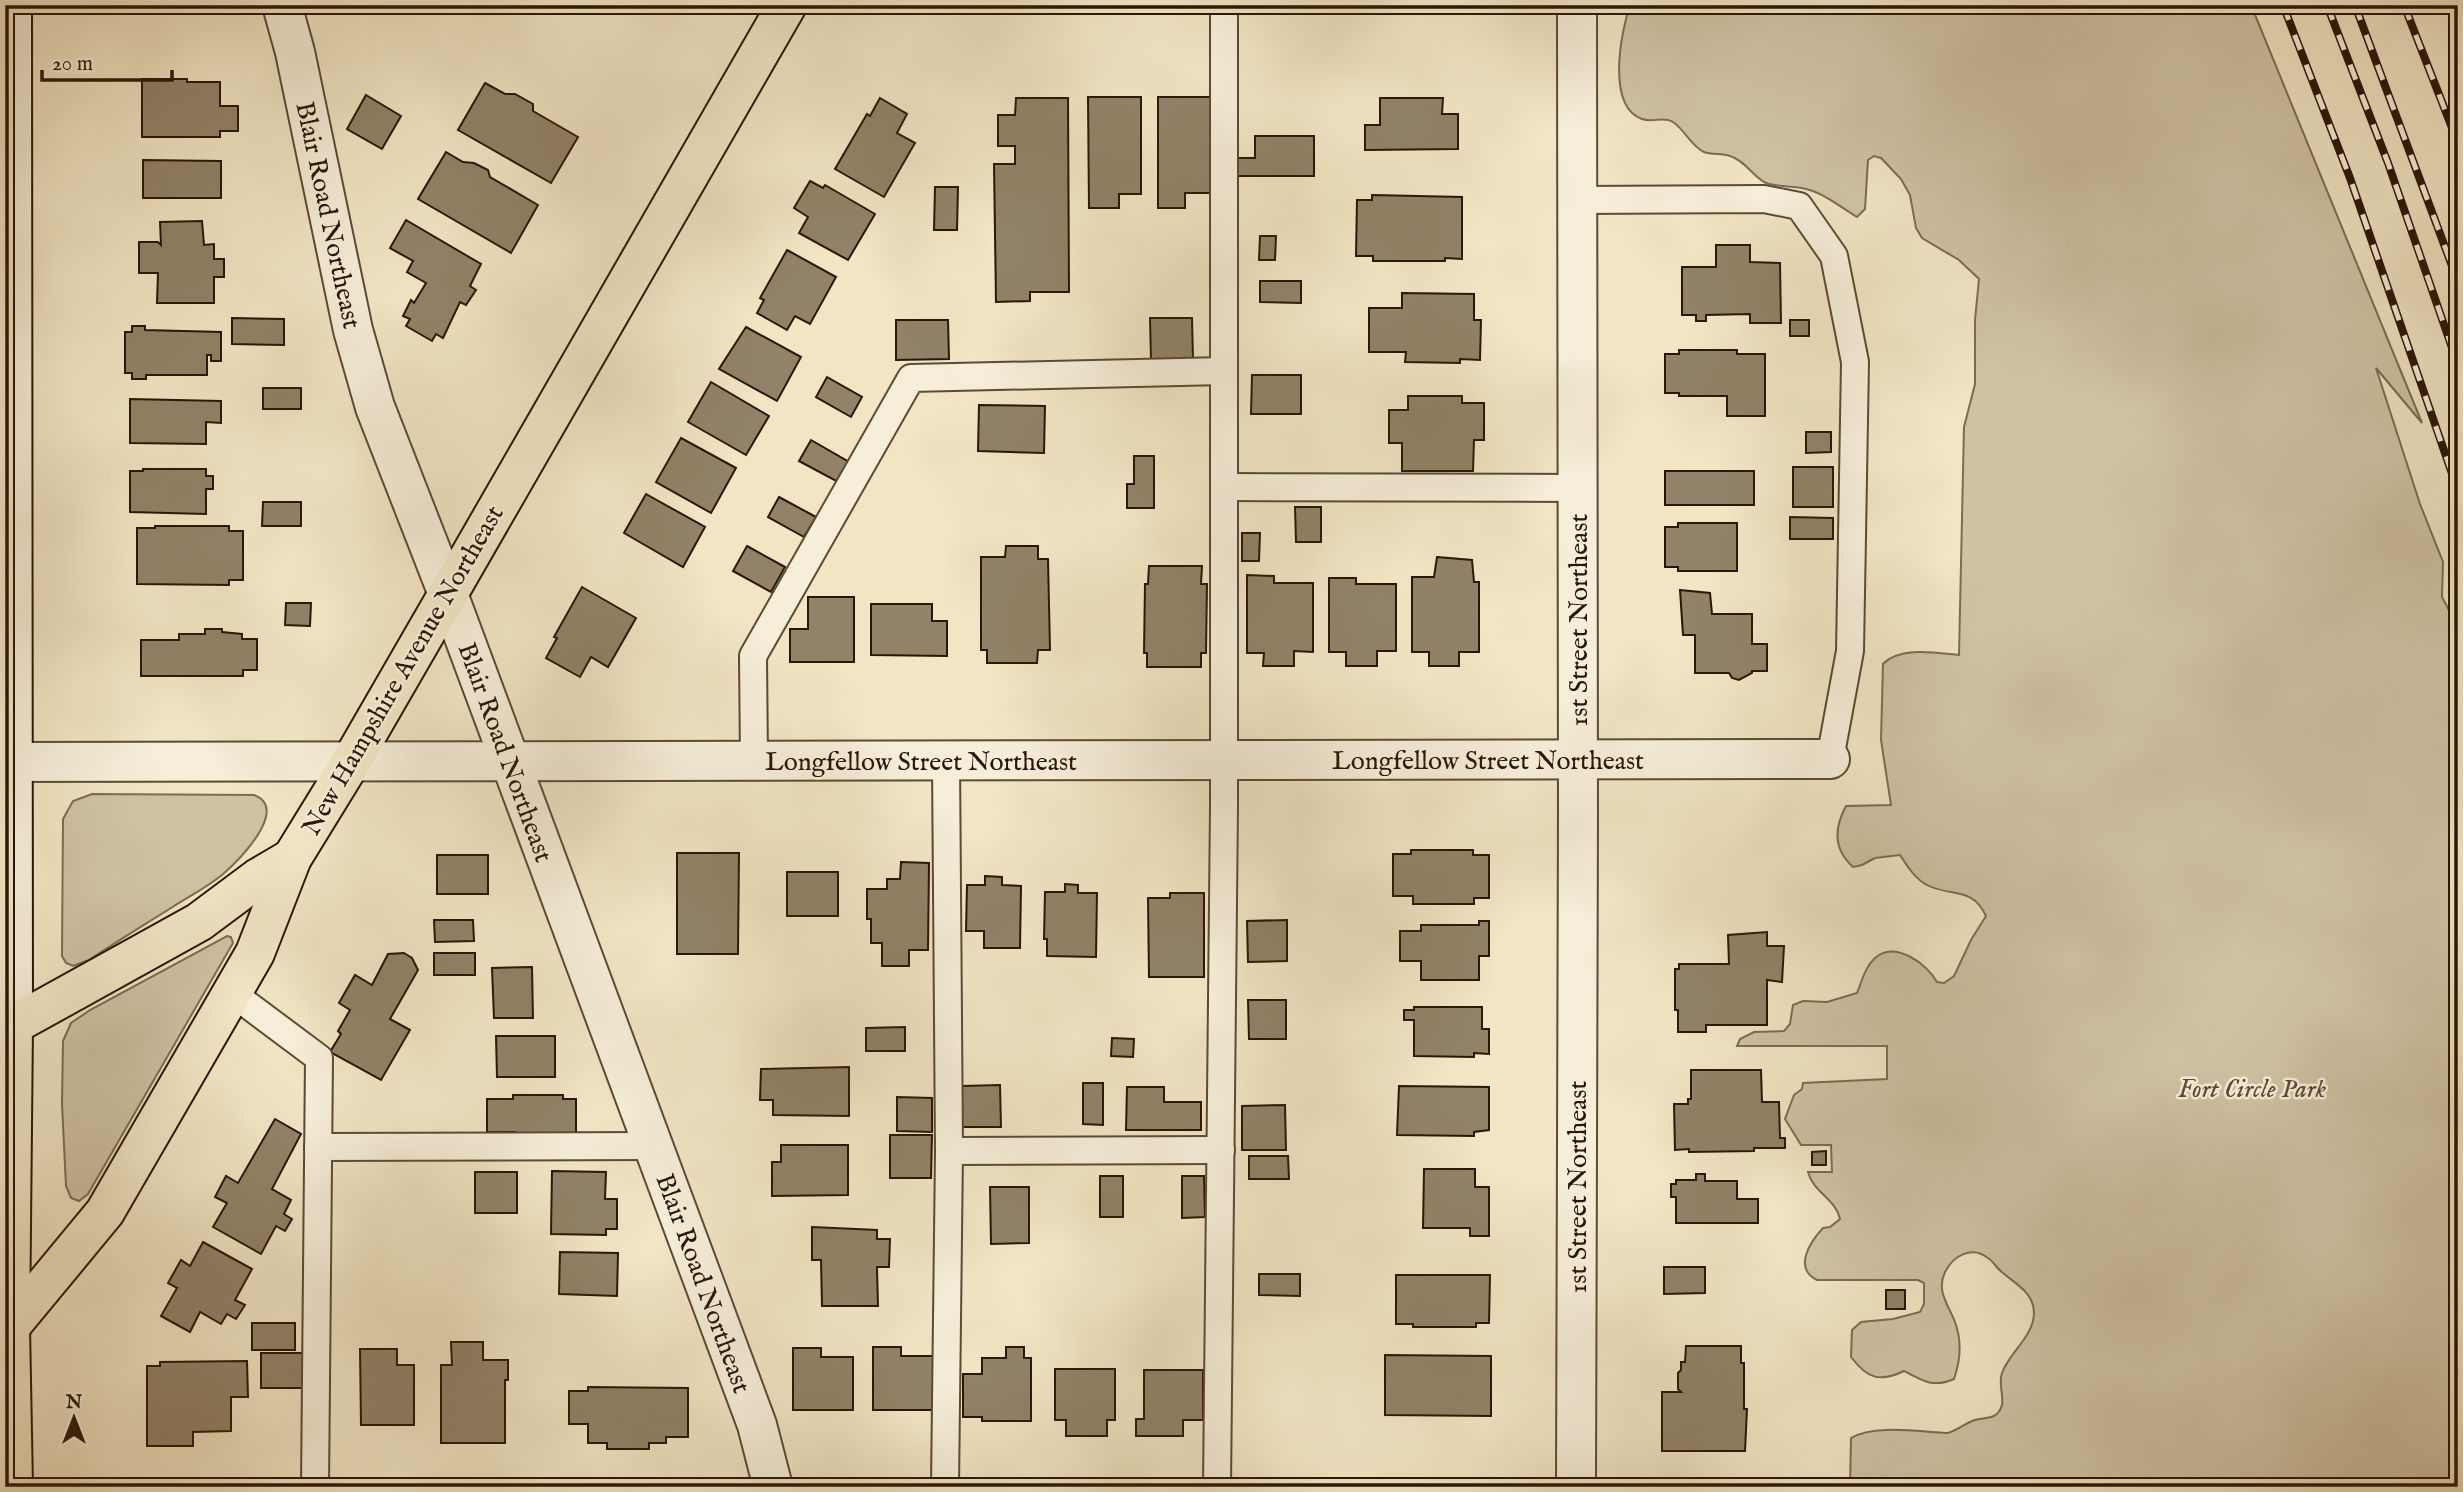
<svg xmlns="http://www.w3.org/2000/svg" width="2463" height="1492" font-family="'IM FELL English',serif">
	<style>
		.green { fill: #cfc2a4; stroke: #7c6c54; stroke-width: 2 }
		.building { fill: #918268; stroke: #2a1605; stroke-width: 2 }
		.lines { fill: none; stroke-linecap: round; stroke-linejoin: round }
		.service-casing { stroke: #5c4a35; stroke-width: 30 }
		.minor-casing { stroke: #5c4a35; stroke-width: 42 }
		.secondary-casing { stroke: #2a1605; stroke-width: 42 }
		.primary-casing { stroke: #2a1605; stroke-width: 42 }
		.service { stroke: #f6eed9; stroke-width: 26 }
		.minor { stroke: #f6eed9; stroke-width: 38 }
		.secondary { stroke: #f6eed9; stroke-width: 38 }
		.primary { stroke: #f1e5c4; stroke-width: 38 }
		.rail-casing { stroke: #2a1605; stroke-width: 8 }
		.rail { stroke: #f6eed9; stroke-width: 5; stroke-dasharray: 16; stroke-linecap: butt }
		.labels { text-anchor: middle; stroke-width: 5; stroke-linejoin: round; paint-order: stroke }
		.street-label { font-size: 26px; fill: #2a1605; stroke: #f6eed9 }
		.park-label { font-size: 26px; font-style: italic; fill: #5c4a35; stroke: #f6eed9 }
	</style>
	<rect width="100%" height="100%" fill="#f1e5c4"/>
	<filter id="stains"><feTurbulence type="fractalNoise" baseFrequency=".00286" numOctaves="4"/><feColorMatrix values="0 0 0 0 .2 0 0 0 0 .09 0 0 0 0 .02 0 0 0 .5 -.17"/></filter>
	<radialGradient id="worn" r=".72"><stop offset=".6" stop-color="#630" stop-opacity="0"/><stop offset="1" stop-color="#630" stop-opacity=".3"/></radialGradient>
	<!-- green -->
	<g class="green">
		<path d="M1630,5h144l16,5 19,-5h442l171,418 -46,-55 44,136 23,58 -1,35 16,30v855h-437l-20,5h-151l1,-49c23,-14 70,-6 97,-5 9,-3 15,-8 24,-12 12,-5 25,1 30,-16 2,-10 -4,-22 0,-32 7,-20 32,-37 32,-60 0,-20 -17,-28 -31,-40 -6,-4 -9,-11 -15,-15 -16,-13 -35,-2 -43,14 -9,19 3,32 10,50 7,19 6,37 -1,57 -20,9 -32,2 -50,-8 -25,12 -37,7 -53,-14l1,-27 9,-8 32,-3 27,-7 4,-8v-21l-6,-3h-101c-24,-12 -7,-38 6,-52l7,-1 10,-8c-4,-20 -27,-27 -32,-47h24l-1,-27h-30l-16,-26 9,-24 8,-6 1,-6 84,-4v-33h-150l3,-7 14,-7 30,-1 6,-7 3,-19 10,-4 24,1 30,-9c5,-12 8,-26 18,-35 20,-18 52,6 62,24l7,1 10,-7 17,-36 15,-24c-14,-31 -37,-18 -61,-32 -11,-7 -18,-18 -25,-29l-25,3 -13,7 -9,2c-20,-18 -19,-39 -7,-61l45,-1 -10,-65 2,-76c17,-18 54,-11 76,-9l5,-228 11,-43v-64l4,-41 -20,-19 -37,-22 -6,-10 -6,-33 -9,-16 -20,-21 -7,-2 -6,4 -3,49 -8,8c-15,-9 -33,-24 -51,-28 -13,-4 -30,-1 -42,-7 -12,-7 -20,-22 -34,-26 -8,-3 -18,-1 -26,-4 -13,-6 -19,-22 -31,-30 -9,-6 -21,1 -31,-3 -36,-13 -21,-87 -12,-114z"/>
		<path d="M92,794l162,1c37,14 -17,67 -32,80 -16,13 -34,22 -51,33 -27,17 -55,34 -82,52l-16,6 -7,-3 -4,-7 1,-137 10,-18z"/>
		<polygon points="227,936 231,937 233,943 88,1194 79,1201 71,1198 66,1186 62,1104 63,1041 71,1023 90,1010"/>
	</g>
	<!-- building -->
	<g class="building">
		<polygon points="142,79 187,79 187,82 220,82 220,106 238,106 238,131 220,131 220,137 142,137"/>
		<polygon points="485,83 505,94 515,94 533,104 533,111 578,137 551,183 458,130"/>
		<polygon points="366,95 401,116 382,149 347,129"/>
		<polygon points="1088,97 1141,97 1141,194 1119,194 1119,208 1089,208"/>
		<polygon points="1158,97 1211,97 1210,193 1185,193 1185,208 1158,208"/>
		<polygon points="880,98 907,114 897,133 915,143 884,197 835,169 867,114 870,116"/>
		<polygon points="1016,98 1068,98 1069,292 1030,292 1030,301 996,302 994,164 1015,164 1015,146 998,146 998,115 1015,115"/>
		<polygon points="1380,98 1443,98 1442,114 1458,114 1458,149 1365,150 1365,125 1380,125"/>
		<polygon points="1255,136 1314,136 1314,176 1238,176 1238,158 1255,158"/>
		<polygon points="446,152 463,162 474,163 488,170 490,177 538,205 511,253 418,199"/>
		<polygon points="143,160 221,161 221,198 143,198"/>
		<polygon points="810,181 823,188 825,185 875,214 848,260 799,233 808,217 794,208"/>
		<polygon points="935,187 958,187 957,230 934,230"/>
		<polygon points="1372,195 1462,197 1462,259 1445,258 1445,261 1373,261 1373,256 1356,256 1357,200 1372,200"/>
		<polygon points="406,220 481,264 470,286 476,290 466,305 460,302 443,338 436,334 432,341 406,326 410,319 403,316 411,300 414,303 426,283 407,272 413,261 390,248"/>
		<polygon points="202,221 204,245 214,244 214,259 224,259 224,277 214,277 214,303 157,303 158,273 139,273 139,242 158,242 161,245 160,222"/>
		<polygon points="1260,236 1276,236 1275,260 1259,260"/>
		<polygon points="1716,245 1750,245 1750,262 1780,263 1781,323 1750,323 1750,314 1706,315 1706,321 1696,321 1696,315 1682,315 1682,267 1716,267"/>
		<polygon points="787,250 836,277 810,324 795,316 787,330 757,313 764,300 760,298"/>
		<polygon points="1260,281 1301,281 1301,303 1260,302"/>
		<polygon points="1402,293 1474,294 1474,320 1481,320 1480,360 1460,359 1460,363 1405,362 1406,352 1369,352 1369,308 1402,308"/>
		<polygon points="232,318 284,319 284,345 232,344"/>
		<polygon points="1150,318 1192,318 1193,360 1151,361"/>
		<polygon points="896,320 948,320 949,359 896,360"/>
		<rect x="1790" y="320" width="19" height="16"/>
		<polygon points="132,326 145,326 145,330 221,332 221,361 211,361 211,355 207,355 207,375 146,375 146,379 132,379 132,373 125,373 125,332 132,332"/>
		<polygon points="746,327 801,357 777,401 719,369"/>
		<polygon points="1679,350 1737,350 1737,354 1765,354 1765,416 1727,416 1727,396 1679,396 1679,393 1665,393 1665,354 1679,354"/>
		<polygon points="1252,375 1301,375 1301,414 1251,414"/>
		<polygon points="827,377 862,397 851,417 816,397"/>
		<polygon points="711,382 769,416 746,455 688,422"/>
		<rect x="263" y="388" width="38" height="21"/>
		<polygon points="1408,396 1462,396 1462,403 1484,403 1484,440 1474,440 1473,471 1402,471 1402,443 1389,443 1389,410 1408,410"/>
		<polygon points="130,399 221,401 221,423 206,422 206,444 130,443"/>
		<polygon points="979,405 1045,406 1044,453 978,451"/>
		<polygon points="1806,432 1831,432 1831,452 1806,453"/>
		<polygon points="681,438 736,468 711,513 656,482"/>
		<polygon points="811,440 849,462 838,482 799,461"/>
		<polygon points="1134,456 1154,456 1154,508 1127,508 1127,484 1134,484"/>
		<rect x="1793" y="467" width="40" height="40"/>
		<polygon points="143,469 206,469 206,476 213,476 213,489 206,489 206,514 130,512 130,471 143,471"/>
		<rect x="1665" y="471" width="89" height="34"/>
		<polygon points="646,494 705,527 683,567 624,533"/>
		<polygon points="779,497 816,517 804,537 768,517"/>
		<polygon points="263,502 301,502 301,526 262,526"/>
		<polygon points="1295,507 1321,507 1321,542 1296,542"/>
		<polygon points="1790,517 1833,518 1833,539 1790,539"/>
		<polygon points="1678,523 1737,523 1737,571 1678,571 1678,567 1665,567 1665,527 1678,527"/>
		<polygon points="155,526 229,526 229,531 243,531 243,580 229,580 229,585 137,584 137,528 155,528"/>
		<polygon points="1242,533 1260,533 1259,561 1242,561"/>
		<polygon points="747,546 785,567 771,592 733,571"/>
		<polygon points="1006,546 1038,546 1038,559 1048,559 1050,650 1038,650 1037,663 987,663 987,650 981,650 981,557 1005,557"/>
		<polygon points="1437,557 1472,560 1474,582 1479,582 1479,652 1459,652 1459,666 1429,666 1429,652 1412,652 1412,577 1434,577"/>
		<polygon points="1149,566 1202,566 1201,584 1207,584 1206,653 1201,653 1201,667 1147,667 1147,653 1144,653 1145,584 1148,584"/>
		<polygon points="1247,575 1274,576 1274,583 1313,583 1313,652 1294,651 1294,666 1263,666 1264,653 1247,653"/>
		<polygon points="1329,578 1356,578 1356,584 1396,584 1396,651 1377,651 1377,666 1346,666 1346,652 1329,652"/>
		<polygon points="582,587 636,618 608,667 591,657 580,677 546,658 557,638 554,637"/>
		<polygon points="1680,590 1710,593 1712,614 1752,614 1752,644 1767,644 1767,671 1752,671 1752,673 1739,680 1732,678 1729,673 1695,673 1695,635 1683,635"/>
		<polygon points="808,597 854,597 854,662 790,662 790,629 808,629"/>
		<polygon points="286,603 311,603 310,626 285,625"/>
		<polygon points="871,604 932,604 932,621 947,621 947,656 871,655"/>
		<polygon points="205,629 222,629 222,632 242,634 242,639 257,639 257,670 243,670 243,676 141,676 141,640 179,640 179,634 205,634"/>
		<polygon points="1411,850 1473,850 1473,855 1489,855 1489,898 1474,898 1474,904 1413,904 1413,896 1393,896 1393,854 1411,854"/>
		<polygon points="677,853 739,853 738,954 677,954"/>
		<rect x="437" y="855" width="51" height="39"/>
		<polygon points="901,862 929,863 928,950 909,950 909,966 882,966 882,943 871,943 871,919 867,919 867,889 887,889 887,879 900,879"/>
		<rect x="787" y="872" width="51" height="44"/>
		<polygon points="985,876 1002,877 1002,885 1021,886 1020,948 984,948 984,931 966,931 967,885 985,885"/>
		<polygon points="1065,884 1078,885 1078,893 1097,893 1096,957 1047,956 1047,939 1044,939 1045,892 1065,892"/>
		<polygon points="1170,893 1204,893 1204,977 1149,977 1148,898 1170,898"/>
		<polygon points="434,920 473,920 474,941 435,942"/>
		<polygon points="1287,920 1287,961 1248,962 1247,921"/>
		<polygon points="1479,921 1489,921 1489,956 1479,956 1479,980 1421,980 1421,961 1400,961 1400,931 1421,931 1421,925 1479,925"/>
		<polygon points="1767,932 1767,946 1784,946 1782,982 1767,980 1767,1025 1706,1025 1706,1032 1678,1032 1678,1010 1675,1010 1675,969 1679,969 1679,964 1729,964 1728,935"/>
		<polygon points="404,953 412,958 418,970 390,1019 410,1030 381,1080 330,1052 341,1034 338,1031 350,1010 339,1003 355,975 372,985 388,954"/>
		<rect x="434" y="953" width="41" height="22"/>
		<polygon points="532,967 533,1018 494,1018 492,968"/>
		<polygon points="1248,1000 1286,1000 1286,1039 1249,1039"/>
		<polygon points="1414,1007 1482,1007 1482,1029 1489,1029 1489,1054 1474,1053 1474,1057 1414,1056 1414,1020 1404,1020 1404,1010 1414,1010"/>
		<polygon points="905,1027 905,1051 866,1051 866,1028"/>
		<polygon points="496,1036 555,1036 555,1077 497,1077"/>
		<polygon points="1112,1038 1134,1039 1133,1057 1111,1056"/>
		<polygon points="849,1067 849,1116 773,1115 773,1100 760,1100 761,1069"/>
		<polygon points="1691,1070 1761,1070 1762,1102 1779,1102 1780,1138 1785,1138 1785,1148 1754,1148 1754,1151 1689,1152 1689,1149 1675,1150 1674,1104 1688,1104 1688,1099 1691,1099"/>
		<polygon points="1083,1083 1103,1083 1103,1125 1083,1124"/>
		<polygon points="1000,1085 1001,1127 962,1127 962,1086"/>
		<polygon points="1399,1086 1489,1087 1489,1130 1474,1132 1474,1136 1397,1135"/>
		<polygon points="1127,1087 1164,1087 1164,1102 1201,1102 1201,1130 1126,1130"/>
		<polygon points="513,1095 563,1095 563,1099 576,1099 576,1133 515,1136 515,1132 487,1132 487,1099 513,1099"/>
		<polygon points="897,1097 932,1098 932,1132 897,1131"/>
		<polygon points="1285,1105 1286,1150 1242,1150 1242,1106"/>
		<polygon points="275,1119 301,1134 272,1189 291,1200 284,1214 292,1219 285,1231 276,1226 261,1254 213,1227 227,1203 215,1197 226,1176 238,1183"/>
		<polygon points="890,1135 932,1135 931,1178 890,1178"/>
		<polygon points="781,1145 848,1145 848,1195 772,1196 772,1162 781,1162"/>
		<polygon points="1826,1151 1826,1165 1812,1165 1812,1152"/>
		<polygon points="1249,1156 1288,1156 1289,1179 1249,1179"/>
		<polygon points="1424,1169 1475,1169 1475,1187 1489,1187 1489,1236 1470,1236 1470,1228 1423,1228"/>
		<polygon points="552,1171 606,1172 605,1199 617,1199 617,1229 606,1229 606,1235 551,1234"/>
		<rect x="475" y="1172" width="42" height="41"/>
		<polygon points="1696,1174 1705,1174 1705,1181 1737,1181 1737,1199 1758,1199 1758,1223 1676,1223 1676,1197 1671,1197 1671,1184 1676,1184 1676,1180 1696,1180"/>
		<rect x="1100" y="1176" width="23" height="41"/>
		<polygon points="1182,1176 1204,1176 1205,1217 1182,1218"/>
		<polygon points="990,1187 1029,1187 1029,1243 991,1244"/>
		<polygon points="812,1227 877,1230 877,1239 890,1239 889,1267 877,1267 878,1306 822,1306 821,1260 812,1260"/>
		<polygon points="203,1242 252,1269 235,1300 245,1305 236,1319 227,1314 221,1324 200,1312 190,1332 161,1316 177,1288 168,1283 181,1260 190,1266"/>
		<polygon points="560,1252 618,1253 617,1296 559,1294"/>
		<polygon points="1664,1267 1705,1267 1705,1293 1664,1294"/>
		<polygon points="1259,1274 1300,1274 1300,1296 1259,1295"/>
		<polygon points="1396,1275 1490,1275 1489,1323 1476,1323 1476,1327 1413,1327 1413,1324 1396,1324"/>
		<rect x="1886" y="1290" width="19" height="19"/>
		<rect x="252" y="1323" width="43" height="27"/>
		<polygon points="451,1342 483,1342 483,1360 508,1360 508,1380 505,1380 505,1443 441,1443 441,1365 452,1365"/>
		<polygon points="1686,1346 1741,1346 1741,1363 1744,1363 1744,1409 1747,1409 1745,1451 1662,1451 1662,1392 1681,1392 1678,1389 1678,1373 1681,1370 1681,1362 1685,1362"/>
		<polygon points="873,1347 901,1347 901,1356 934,1356 934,1410 873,1410"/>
		<polygon points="1006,1347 1024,1347 1024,1358 1031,1358 1031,1421 982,1421 982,1417 963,1417 963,1374 982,1374 982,1358 1006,1358"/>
		<polygon points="793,1348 821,1348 821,1357 853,1357 853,1410 793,1410"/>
		<polygon points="360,1349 397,1349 397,1365 414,1365 414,1425 361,1425"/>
		<rect x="261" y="1353" width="43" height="35"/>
		<polygon points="1385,1355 1491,1356 1491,1416 1385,1415"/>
		<polygon points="247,1361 248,1397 231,1397 231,1431 193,1432 193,1446 147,1446 147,1366 160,1366 160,1362"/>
		<polygon points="1055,1369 1115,1369 1115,1420 1107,1420 1107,1436 1066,1436 1066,1420 1055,1420"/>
		<polygon points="1144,1370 1203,1370 1203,1420 1183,1420 1183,1436 1136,1436 1136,1419 1144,1419"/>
		<polygon points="588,1387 688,1388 688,1437 666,1437 666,1443 649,1443 649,1449 607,1449 607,1443 588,1443 588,1424 569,1424 569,1391 588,1391"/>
	</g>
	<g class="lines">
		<defs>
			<g id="service">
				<polyline points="1577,200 1764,199 1799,206 1834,256 1855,362 1850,651 1830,759"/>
				<polyline points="1224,487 1578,488"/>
				<polyline points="754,761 753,656 911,378 1224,371"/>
				<polyline points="946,761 949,1151"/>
				<polyline points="232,993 319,1058 315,1487"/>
				<polyline points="318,1147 653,1146"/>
				<polyline points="945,1487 949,1151 1221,1150"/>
				<polyline points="1217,1487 1224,806 1224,5"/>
			</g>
			<g id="minor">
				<polyline points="282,5 295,52 353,330 375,407 448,594 757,1425 773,1487"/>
				<polyline points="5,762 1830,759"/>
				<polyline points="1576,1487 1578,811 1577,5"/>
			</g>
			<polyline id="secondary" points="12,5 13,1025"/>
			<g id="primary">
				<polyline points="10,1327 105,1212 255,953 292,858 351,762 448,594 787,5"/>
				<polyline points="13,1487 10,1327 13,1025 199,922 258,878 292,858"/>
			</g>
		</defs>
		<!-- service casing -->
		<use href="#service" class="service-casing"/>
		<!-- minor casing -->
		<use href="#minor" class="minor-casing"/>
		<!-- secondary casing -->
		<use href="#secondary" class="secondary-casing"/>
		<!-- primary casing -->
		<use href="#primary" class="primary-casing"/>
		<!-- service -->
		<use href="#service" class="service"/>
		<!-- minor -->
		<use href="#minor" class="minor"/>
		<!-- secondary -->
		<use href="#secondary" class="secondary"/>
		<!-- primary -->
		<use href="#primary" class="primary"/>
		<defs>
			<g id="rail">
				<polyline points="2283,5 2350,178 2458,491"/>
				<polyline points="2327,5 2388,163 2458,365"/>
				<polyline points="2355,5 2458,282"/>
				<polyline points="2404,5 2458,143"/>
			</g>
		</defs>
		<!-- rail casing -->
		<use href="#rail" class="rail-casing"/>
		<!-- rail -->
		<use href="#rail" class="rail"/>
	</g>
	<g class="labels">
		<!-- street labels -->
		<g class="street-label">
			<text transform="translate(329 215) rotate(78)" y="9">Blair Road Northeast</text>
			<text transform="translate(1578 620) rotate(-90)" y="9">1st Street Northeast</text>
			<text transform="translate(402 670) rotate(-60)" y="9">New Hampshire Avenue Northeast</text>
			<text transform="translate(506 752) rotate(70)" y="9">Blair Road Northeast</text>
			<text x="1488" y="769">Longfellow Street Northeast</text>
			<text x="921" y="770">Longfellow Street Northeast</text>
			<text transform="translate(1577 1187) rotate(-90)" y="9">1st Street Northeast</text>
			<text transform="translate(704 1283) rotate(70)" y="9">Blair Road Northeast</text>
		</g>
		<!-- park labels -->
		<g class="park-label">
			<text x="2252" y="1097">Fort Circle Park</text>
		</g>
	</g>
	<!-- margin -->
	<rect width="2463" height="1492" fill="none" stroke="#f1e5c4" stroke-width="28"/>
	<rect x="7" y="7" width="2449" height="1478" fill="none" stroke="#2a1605" stroke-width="3.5"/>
	<rect x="14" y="14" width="2435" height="1464" fill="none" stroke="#2a1605" stroke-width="2"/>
	<!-- north arrow -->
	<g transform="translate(74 1418)" stroke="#f6eed9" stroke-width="5" paint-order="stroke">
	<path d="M0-5L12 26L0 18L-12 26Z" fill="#2a1605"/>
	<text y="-10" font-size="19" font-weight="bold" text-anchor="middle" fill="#2a1605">N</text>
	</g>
	<!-- scale -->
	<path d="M42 70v10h130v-10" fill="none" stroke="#2a1605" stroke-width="3.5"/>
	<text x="52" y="70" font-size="21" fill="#2a1605" stroke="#f6eed9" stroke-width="5" paint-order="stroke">20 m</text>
	<rect width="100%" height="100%" filter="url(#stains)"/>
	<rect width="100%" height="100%" fill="url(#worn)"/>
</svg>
